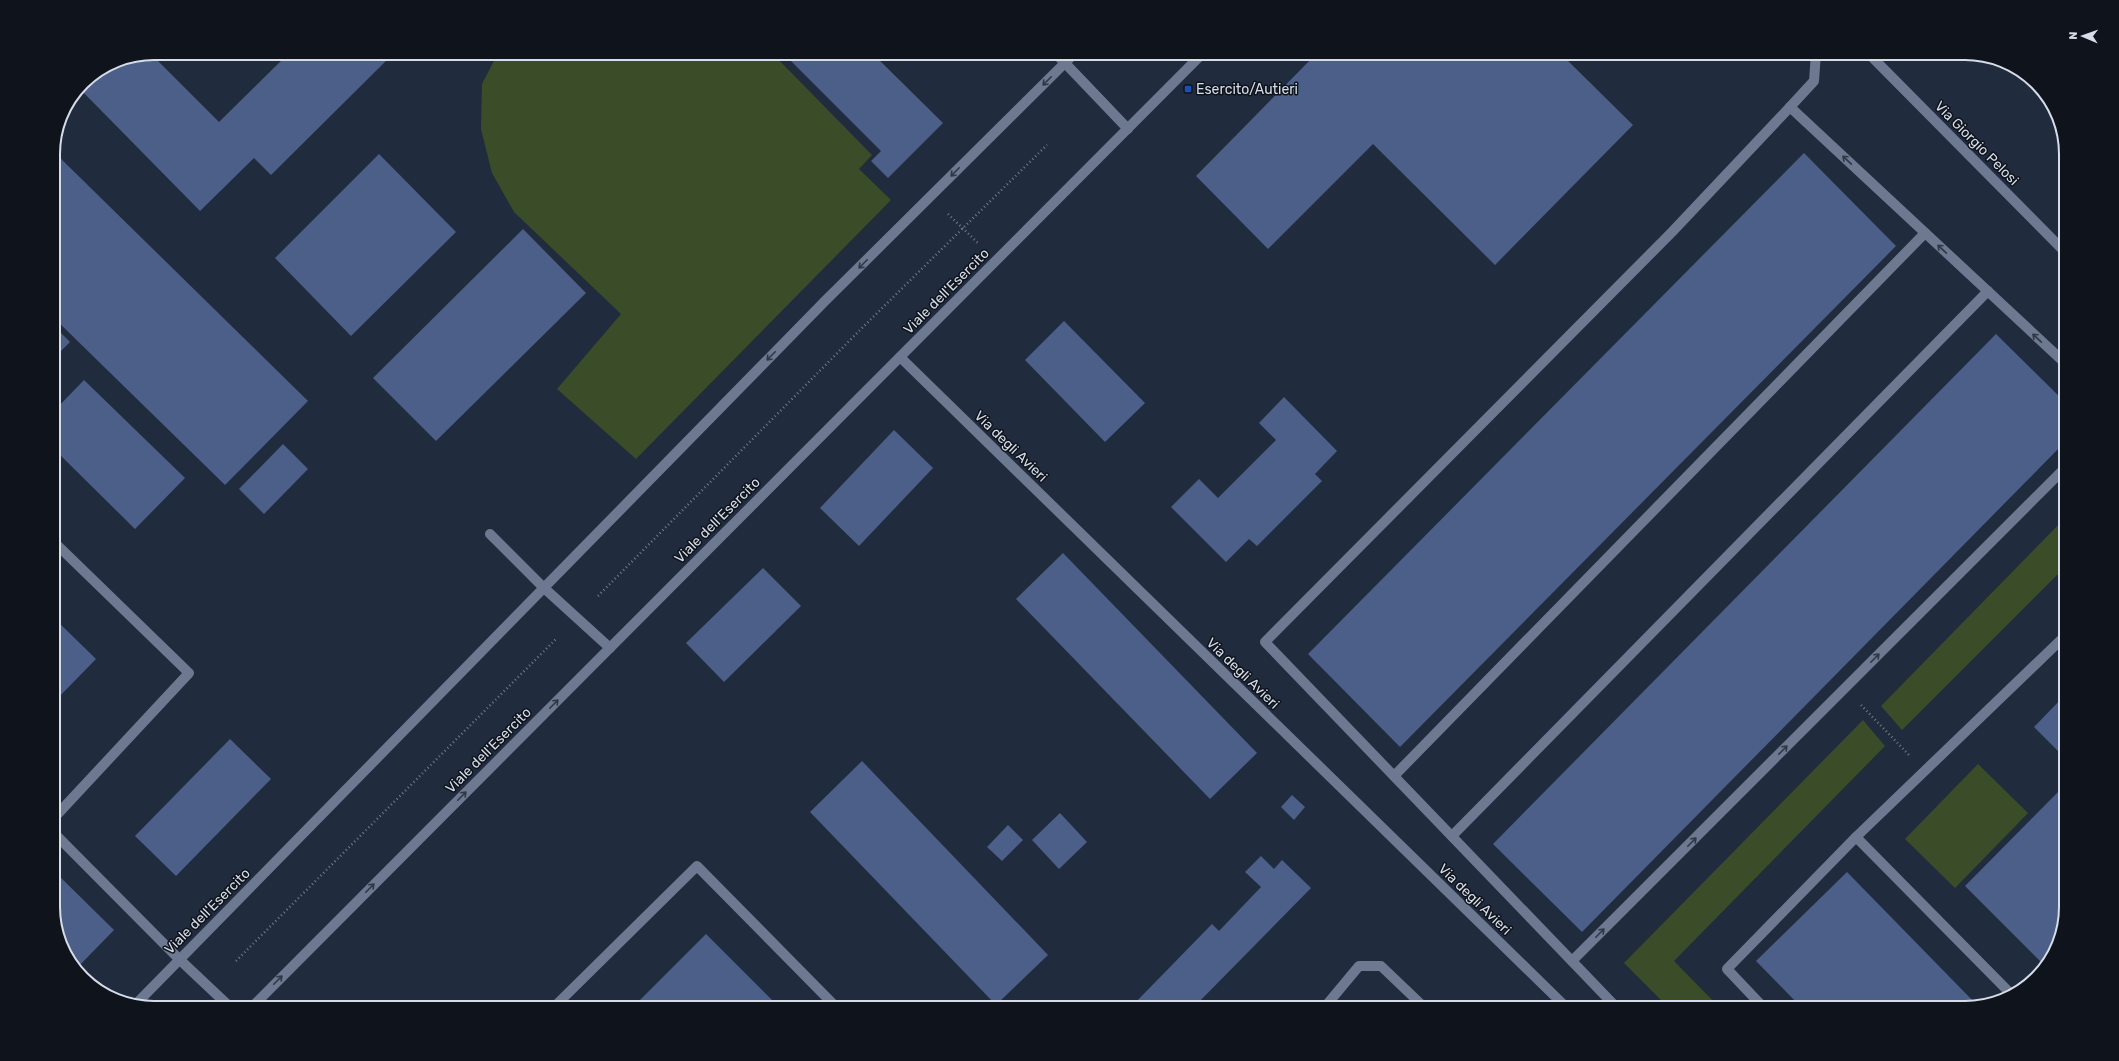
<svg xmlns="http://www.w3.org/2000/svg" width="2119" height="1061" font-family="Rubik,sans-serif">
	<style>
		.green { fill: #3a4d28 }
		.building { fill: #4b5f88 }
		.lines { fill: none; stroke-linecap: round; stroke-linejoin: round }
		.path { stroke: #737c8b; stroke-width: 2.5; stroke-dasharray: 1 3; stroke-linecap: butt }
		.lane { stroke: #6d7990; stroke-width: 10 }
		.street { stroke: #6d7990; stroke-width: 10 }
		.oneway { stroke: #303745 }
		.transit-dot { fill: #1a4fb4; stroke: #0f141c; stroke-width: 1.5 }
		.labels { text-anchor: middle; stroke-width: 3; stroke-linejoin: round; paint-order: stroke }
		.poi-label { font-size: 14px; fill: #d6dde9; stroke: #0f141c; text-anchor: start }
		.street-label { font-size: 14px; fill: #d6dde9; stroke: #0f141c }
		.rim { fill: none; stroke: #d6dde9; stroke-width: 2 }
	</style>
	<rect width="100%" height="100%" fill="#212b3e"/>
	<!-- green -->
	<g class="green">
		<polygon points="498,53 772,53 872,155 859,169 891,200 636,459 557,389 621,314 514,212 492,173 481,129 482,84"/>
		<polygon points="2066,517 2066,566 1902,730 1881,706"/>
		<polygon points="1863,720 1885,746 1674,961 1720,1008 1669,1008 1624,963"/>
		<polygon points="1978,764 2028,813 1955,888 1905,839"/>
	</g>
	<!-- building -->
	<g class="building">
		<polygon points="289,53 394,53 271,175 254,158 200,211 79,88 83,82 116,61 151,54 219,122"/>
		<polygon points="783,53 872,53 943,123 888,178 871,161 881,151"/>
		<polygon points="1317,53 1560,53 1633,125 1495,265 1373,144 1268,249 1196,176"/>
		<polygon points="53,151 308,401 225,485 53,317"/>
		<polygon points="1804,153 1896,246 1400,747 1308,654"/>
		<polygon points="379,154 456,232 351,336 275,258"/>
		<polygon points="523,229 586,293 436,441 373,378"/>
		<polygon points="1064,321 1145,403 1105,442 1025,360"/>
		<polygon points="53,325 70,342 53,359"/>
		<polygon points="1996,334 2066,403 2066,441 1582,932 1493,844"/>
		<polygon points="84,380 185,478 135,529 53,448 53,412"/>
		<polygon points="1284,397 1337,451 1315,474 1322,481 1257,546 1249,539 1226,562 1171,507 1199,479 1218,498 1276,440 1259,423"/>
		<polygon points="894,430 933,468 859,546 820,508"/>
		<polygon points="283,444 308,469 264,514 239,489"/>
		<polygon points="1063,553 1257,753 1210,799 1016,599"/>
		<polygon points="763,568 801,606 724,682 686,643"/>
		<polygon points="53,617 96,659 53,703"/>
		<polygon points="2066,694 2066,759 2034,727"/>
		<polygon points="230,739 271,779 176,876 135,836"/>
		<polygon points="862,761 1048,955 996,1005 810,812"/>
		<polygon points="2066,784 2066,907 2056,951 2044,965 1965,886"/>
		<polygon points="1292,795 1305,807 1294,820 1281,807"/>
		<polygon points="1060,813 1087,842 1059,869 1032,840"/>
		<polygon points="1008,825 1023,840 1002,861 987,847"/>
		<polygon points="1261,856 1274,869 1282,860 1311,888 1193,1008 1130,1008 1212,924 1219,931 1261,887 1245,872"/>
		<polygon points="54,871 114,930 76,969 70,963 53,914"/>
		<polygon points="1847,872 1977,1005 1965,1008 1802,1008 1756,961"/>
		<polygon points="706,934 780,1008 632,1008"/>
	</g>
	<g class="lines">
		<!-- path -->
		<g class="path">
			<polyline points="948,214 979,244"/>
			<polyline points="598,596 861,329 1047,145"/>
			<polyline points="1861,705 1909,755"/>
			<polyline points="236,961 556,639"/>
		</g>
		<!-- lane -->
		<g class="lane">
			<polyline points="1055,53 1065,63"/>
			<polyline points="1868,53 2066,253"/>
			<polyline points="1790,107 2066,364"/>
			<polyline points="900,357 1567,1008"/>
			<polyline points="490,534 543,587"/>
			<polyline points="53,541 189,673 53,819"/>
			<polyline points="1394,776 1925,233"/>
			<polyline points="53,832 179,959"/>
			<polyline points="1452,836 1988,291"/>
			<polyline points="1572,961 2066,467"/>
			<polyline points="2011,994 1856,837 2066,635"/>
			<polyline points="553,1008 697,866 837,1008"/>
			<polyline points="1324,1008 1359,966 1381,966 1425,1008"/>
			<polyline points="1617,1008 1265,642 1672,232 1790,107 1814,81 1816,53"/>
			<polyline points="1764,1008 1727,969 1856,837"/>
		</g>
		<!-- street -->
		<g class="street">
			<polyline points="1065,63 1128,129"/>
			<polyline points="543,587 610,648"/>
			<polyline points="179,959 231,1008"/>
			<polyline points="136,1004 825,301 1075,53"/>
			<polyline points="251,1008 1203,53"/>
		</g>
	</g>
	<!-- one-way arrows -->
	<defs><path id="oneway-shaft" d="M-6 0H5M1.5-3L5.5 0L1.5 3" fill="none" stroke-width="1.6" stroke-linecap="round" stroke-linejoin="round"/></defs>
	<g class="oneway">
		<use href="#oneway-shaft" transform="translate(1047 81) rotate(135)"/>
		<use href="#oneway-shaft" transform="translate(1847 160) rotate(-137)"/>
		<use href="#oneway-shaft" transform="translate(955 172) rotate(135)"/>
		<use href="#oneway-shaft" transform="translate(1942 249) rotate(-137)"/>
		<use href="#oneway-shaft" transform="translate(863 264) rotate(135)"/>
		<use href="#oneway-shaft" transform="translate(2037 338) rotate(-137)"/>
		<use href="#oneway-shaft" transform="translate(771 356) rotate(135)"/>
		<use href="#oneway-shaft" transform="translate(1875 658) rotate(-45)"/>
		<use href="#oneway-shaft" transform="translate(554 704) rotate(-45)"/>
		<use href="#oneway-shaft" transform="translate(1783 750) rotate(-45)"/>
		<use href="#oneway-shaft" transform="translate(462 796) rotate(-45)"/>
		<use href="#oneway-shaft" transform="translate(1692 842) rotate(-45)"/>
		<use href="#oneway-shaft" transform="translate(370 888) rotate(-45)"/>
		<use href="#oneway-shaft" transform="translate(1600 933) rotate(-45)"/>
		<use href="#oneway-shaft" transform="translate(278 980) rotate(-45)"/>
	</g>
	<!-- markers -->
	<rect class="transit-dot" x="1184" y="85" width="8" height="8" rx="2"/>
	<g class="labels">
		<!-- poi labels -->
		<g class="poi-label">
			<text x="1196" y="94">Esercito/Autieri</text>
		</g>
		<!-- street labels -->
		<g class="street-label">
			<text transform="translate(1977 143) rotate(45)" y="5">Via Giorgio Pelosi</text>
			<text transform="translate(946 291) rotate(-45)" y="5">Viale dell'Esercito</text>
			<text transform="translate(1011 446) rotate(44)" y="5">Via degli Avieri</text>
			<text transform="translate(717 520) rotate(-45)" y="5">Viale dell'Esercito</text>
			<text transform="translate(1243 673) rotate(44)" y="5">Via degli Avieri</text>
			<text transform="translate(488 750) rotate(-45)" y="5">Viale dell'Esercito</text>
			<text transform="translate(1475 899) rotate(44)" y="5">Via degli Avieri</text>
			<text transform="translate(207 911) rotate(-45)" y="5">Viale dell'Esercito</text>
		</g>
	</g>
	<!-- crop -->
	<path d="M0 0H2119V1061H0ZM154 60H1965A94 94 0 0 1 2059 154V907A94 94 0 0 1 1965 1001H154A94 94 0 0 1 60 907V154A94 94 0 0 1 154 60Z" fill="#0f141c" fill-rule="evenodd"/>
	<path class="rim" d="M154 60H1965A94 94 0 0 1 2059 154V907A94 94 0 0 1 1965 1001H154A94 94 0 0 1 60 907V154A94 94 0 0 1 154 60Z"/>
	<!-- north arrow -->
	<g transform="translate(2083 36) rotate(272)" stroke="#0f141c" stroke-width="3" paint-order="stroke">
	<path d="M0-3L7 15L0 10L-7 15Z" fill="#d6dde9"/>
	<text y="-6" font-size="11" font-weight="bold" text-anchor="middle" fill="#d6dde9">N</text>
	</g>
</svg>
